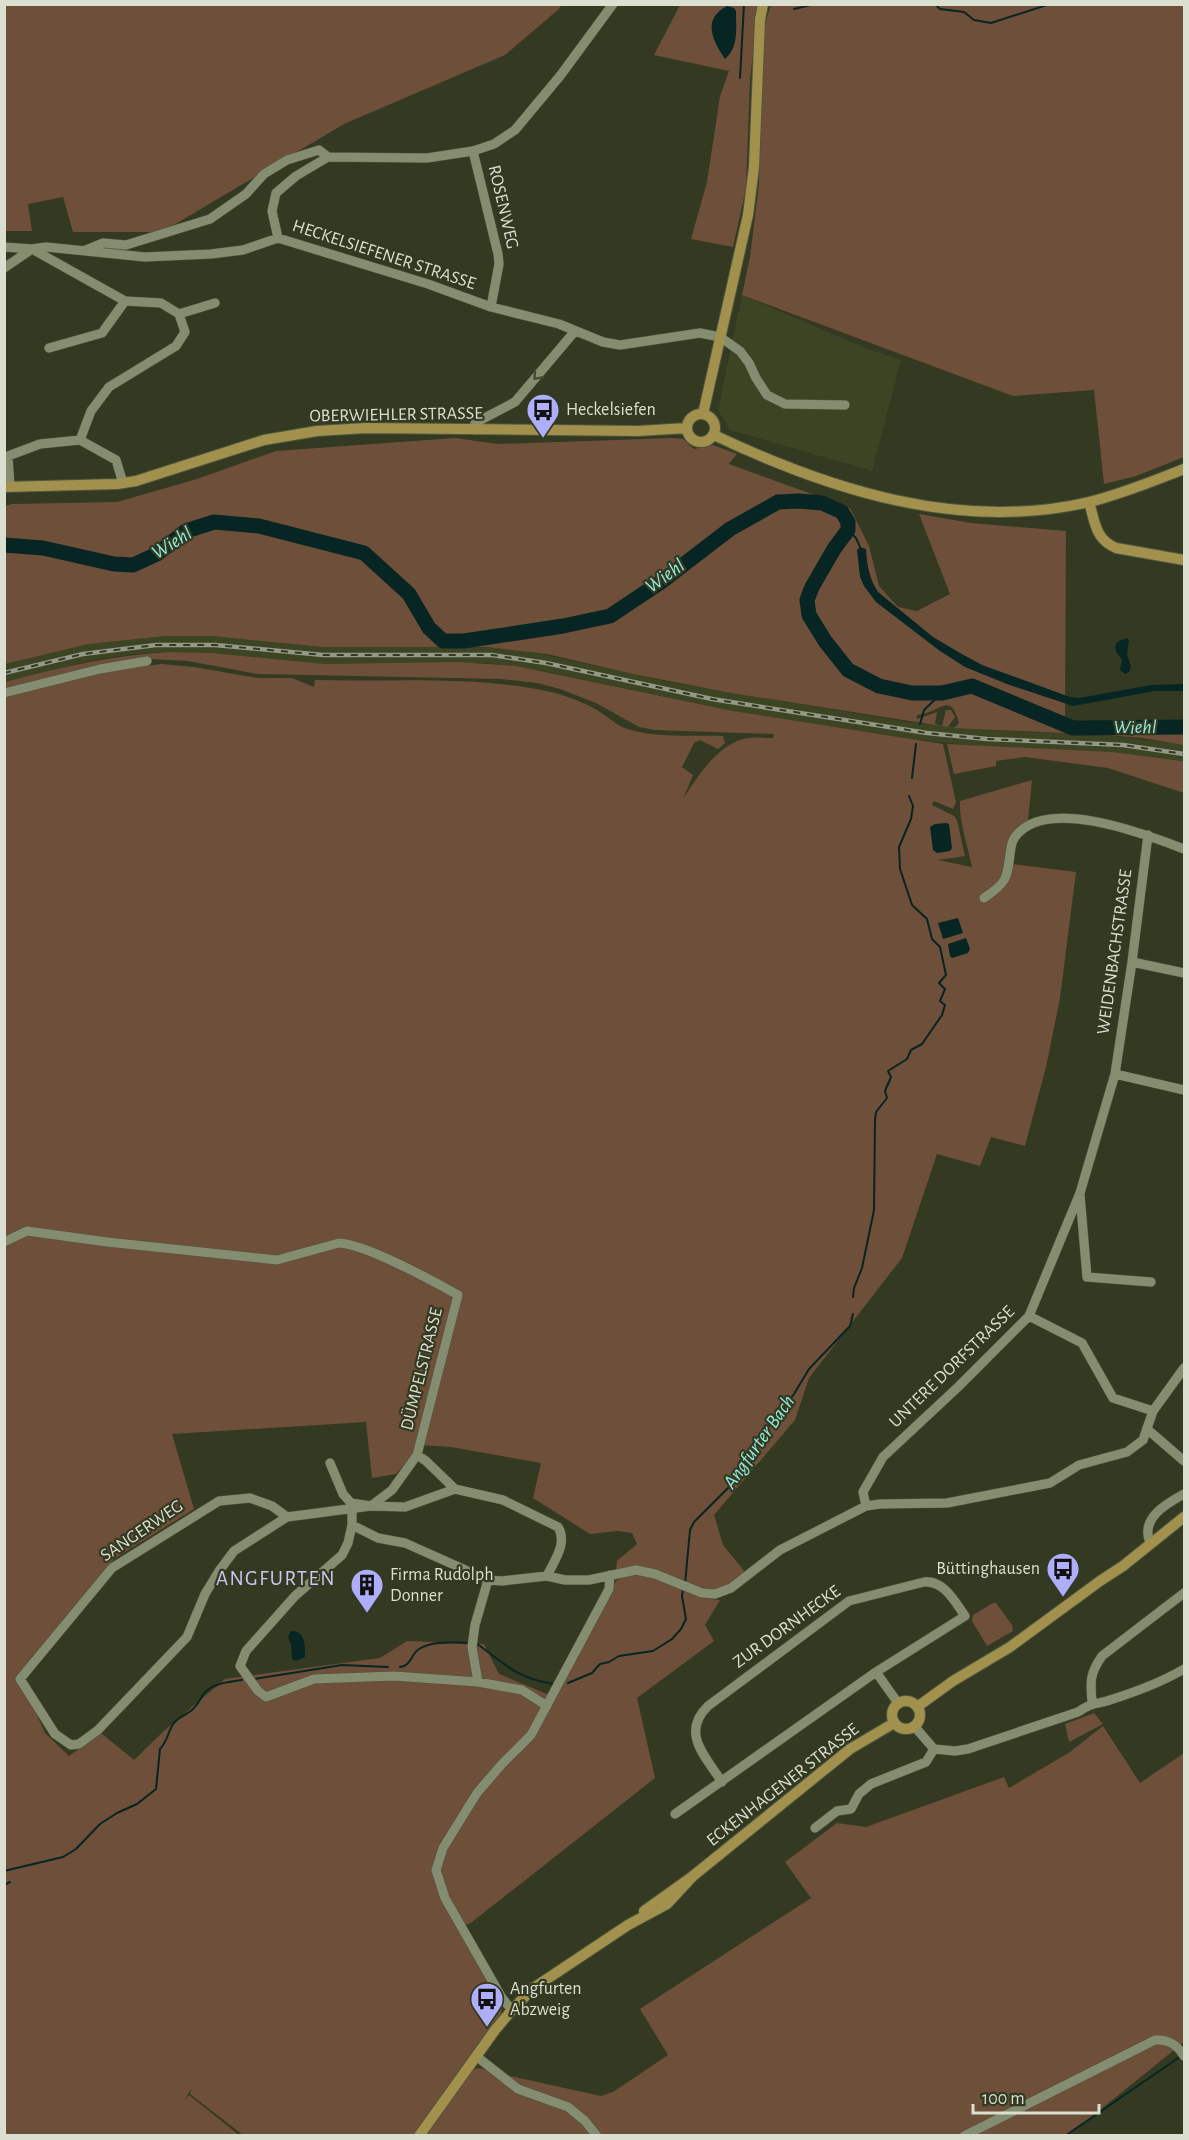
<svg xmlns="http://www.w3.org/2000/svg" width="1189" height="2140" viewBox="0 0 1189 2140" font-family="'Alegreya Sans',sans-serif">
  <style>
    .built { fill: #3c4424 }
    .green { fill: #6e4f39 }
    .water { fill: #072522 }
    .lines { fill: none; stroke-linecap: round; stroke-linejoin: round }
    .stream { stroke: #072522; stroke-width: 2 }
    .river { stroke: #072522; stroke-width: 15 }
    .minor-casing { stroke: #505641; stroke-width: 10 }
    .major-casing { stroke: #505641; stroke-width: 12 }
    .minor { stroke: #858d71; stroke-width: 9 }
    .major { stroke: #a2914c; stroke-width: 10 }
    .rail-casing { stroke: #939986; stroke-width: 4.5 }
    .rail { stroke: #333a21; stroke-width: 2; stroke-dasharray: 7; stroke-linecap: butt }
    .oneway { stroke: #434b31 }
    .labels { text-anchor: middle; dominant-baseline: central; stroke-width: 4.5; stroke-linejoin: round; paint-order: stroke }
    .street-label { font-size: 18px; fill: #dadfd0; stroke: #333a21 }
    .poi-label { font-size: 18px; fill: #dadfd0; stroke: #333a21; text-anchor: start }
    .water-label { font-size: 20px; font-style: italic; fill: #92ede2; stroke: #333a21 }
    .quarter-label { font-size: 21px; letter-spacing: 1.5px; fill: #c7c8f3; stroke: #333a21 }
  </style>
  <rect width="100%" height="100%" fill="#333a21"/>
  <path class="built" d="M742,295L865,348L901,360L872,471L730,430L718,410Z
    M166,636H211L323,647L452,646L517,649L679,684L907,722L986,730L1106,735L1180,744L1184,745V762L1112,752L988,747L912,739L733,711L548,672L488,663L325,664L212,653L172,652L136,654L97,659L5,682V664L89,644Z"/>
  <path class="green" d="M5,5H561L559,9L505,55L344,124L162,232H73L63,197L28,204L32,231H5Z
    M680,5H760L750,78L746,188L733,247L691,239L707,182L720,96L729,71L654,55Z
    M771,5H1184V457L1136,476L1104,484L1094,390L1013,396L742,295L750,257L759,184L760,38Z
    M455,438L498,444L672,438L683,439L694,449L713,445L737,454L729,464L850,508L869,546L879,586L898,607L917,611L950,594L919,514L971,523L1066,531L1065,721L1184,720V745L1143,738L1106,735L954,728L959,723C950,689 939,714 917,715V719L937,712L935,724L942,726L946,710H951L955,717L948,727L731,693L633,674L547,654L487,647H323L211,636H166L89,644L5,664V506L12,504L117,502L197,479L276,451Z
    M172,652L212,653L325,664L457,662L516,666L733,711L943,744L956,802L953,809L934,801L932,805L954,816L957,820L965,856L938,860L972,867C968,846 959,823 960,801L1032,780L1027,830L1017,838L1012,864L1076,872L1060,998L1046,1067L1025,1146L991,1137L980,1166L937,1154L902,1258L809,1378L795,1420L714,1515L723,1545L745,1572C740,1577 734,1585 727,1587C705,1597 681,1577 659,1574C645,1572 630,1572 616,1571L617,1561L637,1544L632,1533L618,1531L590,1534L533,1498L541,1463L451,1447L421,1445L396,1474L372,1478L366,1422L172,1434L194,1509L114,1559L19,1675L45,1733L69,1756L101,1733L134,1760L165,1730L225,1679L380,1658L407,1641L484,1644L499,1674L554,1697L616,1581C642,1562 674,1589 701,1597C707,1599 714,1599 720,1600L705,1625L714,1641L637,1698L655,1778L472,1922L466,1925L449,1897L442,1877L434,1876L498,1997L502,2005L501,2014L415,2135H243L190,2094L191,2089L185,2099L189,2095L239,2135H5L4,695L83,675L161,664L194,667L258,678H292L314,687L315,680C392,682 471,675 546,691C562,694 583,702 597,710C605,715 612,721 620,726C647,739 693,735 723,736L725,743L718,749L700,740L694,743L682,767L693,775L683,799C697,777 720,741 749,738C757,737 765,738 773,738L774,734L655,730L639,727L596,703L560,689L537,683L500,679L258,674L188,661L149,659L5,691V682C61,667 113,655 172,652Z
    M947,744L1112,752L1181,761L1184,762V793L1108,768L1025,757L996,761V766L954,774Z
    M993,1603H996L1012,1625L1013,1631L987,1646L972,1621L973,1615Z
    M1094,1713L1103,1724L1069,1742L1065,1724Z
    M1103,1726L1140,1783L1184,1753V2042L1069,2135L425,2136L474,2069C485,2065 496,2076 505,2082L510,2076L601,2096L613,2092L668,2055L640,2009L811,1898L785,1862L837,1823L866,1827L1004,1777L1009,1788L1070,1752Z"/>
  <path class="water" d="M727,6L734,8L736,11C736,27 739,48 725,59C712,40 702,19 727,6Z
    M860,547L866,549C867,565 869,578 878,592L933,637L960,653L982,665L1070,697L1079,698L1151,685L1184,684V691H1155L1073,706L1007,684L965,667L940,651L876,602L864,586L860,577L857,550Z
    M1127,638L1129,640L1127,654L1131,667L1129,672L1125,674L1120,670L1122,660C1117,653 1113,650 1117,642Z
    M946,823L949,824L952,848L950,851L937,853L933,850L930,827L935,824Z
    M958,918L963,933L943,939L938,923Z
    M966,938L970,949L968,953L952,958L950,956L948,944Z
    M291,1631C306,1631 305,1645 305,1657L296,1661L292,1659L291,1644L288,1637Z"/>
  <g class="lines">
    <path class="stream" d="M937,6L940,9L964,12L974,20L991,23L1050,4
      M794,9L815,4
      M740,78L744,4
      M848,530L856,538L860,547
      M920,724L924,710L942,693
      M912,778L916,744
      M853,1297L854,1288L862,1268L874,1210L875,1120L876,1112L887,1098L885,1091L891,1077L888,1071L907,1059L911,1050L922,1044L942,1015L945,1005L940,1001L945,989L939,983L946,975L940,947L932,939L927,919L912,905L900,869L899,847L911,819L913,806L909,796
      M685,1584L690,1530L694,1522L735,1481L764,1432L794,1394L809,1369L850,1326L853,1314
      M476,1643C505,1664 516,1678 553,1684
      M400,1667C411,1666 411,1654 419,1649C433,1640 455,1643 471,1643
      M254,1679L342,1665L388,1667
      M568,1683L592,1673L600,1664L609,1662L619,1656L653,1651L672,1639L681,1629L686,1619L682,1596L683,1589
      M4,1871L63,1857L76,1849L100,1824L117,1813L137,1804L156,1789L160,1749C167,1742 168,1732 173,1724C178,1717 186,1715 192,1710C198,1705 199,1701 203,1695C210,1683 230,1682 242,1680
      M4,1885L10,1882
      M1065,2136L1181,2056"/>
    <path class="river" d="M4,545L43,548L114,564L133,565L157,554L186,531L214,522L259,526L364,553L409,594L429,628L443,641H464L563,626L610,616L661,582L730,529L778,502L799,501L822,503L842,512L848,522V530L834,549L812,587L807,600L809,615L825,641L848,670L879,686L912,693H942L972,686L1073,728L1184,727"/>
    <g class="minor-casing">
      <path id="minor" d="M473,151L498,254L499,264L491,307
        M278,238L272,211L276,193L296,176L328,157L427,158L473,151L494,144L515,130L560,76L613,4
        M4,247L32,249L125,301L161,303L179,314L185,332L176,346L109,387L91,411L80,440L40,444L8,456L10,487
        M86,250L103,243L126,245L210,219L246,194L264,174L287,160L319,150L328,157
        M4,268L32,249L46,247L145,257L211,254L243,250L278,238L428,284L491,307L559,324L603,342L620,345L700,333L720,337L740,351L749,363L756,378L767,395L785,404L845,405
        M179,314L215,303
        M49,348L102,333L125,301
        M475,430V423L515,402L575,331
        M80,440L116,460L123,483
        M4,693L100,669L147,661
        M984,898C1006,883 1007,880 1010,854C1011,848 1011,842 1015,837C1046,795 1147,835 1184,849
        M1132,962L1184,973
        M1115,1074L1132,962L1148,835
        M1080,1195L1087,1277L1151,1282
        M4,1242L27,1231L107,1242L277,1260L339,1243C365,1244 433,1281 458,1295L417,1455L426,1461L455,1489
        M1029,1316L1082,1343L1113,1398L1153,1411
        M1147,1429L1184,1461
        M330,1463L343,1494L351,1503L371,1506L392,1490L417,1455
        M866,1506L863,1492L883,1457L958,1387L1029,1316L1080,1193L1115,1074L1184,1090
        M352,1509V1525L348,1543L342,1555L295,1596L246,1651L240,1666L258,1691L266,1697L314,1679L394,1676L478,1682L522,1690L547,1706
        M287,1517L272,1506L250,1498L219,1501L112,1568L20,1679L55,1734L71,1745L79,1744L98,1730L187,1637L205,1594L219,1571L234,1551L287,1517L371,1506L405,1507L455,1489L503,1500L558,1527C568,1543 554,1561 547,1576
        M352,1525L378,1538L405,1543L488,1580L502,1581L547,1576L565,1580H589L636,1570L655,1574L702,1593L715,1594L731,1588L780,1550L866,1506L880,1504L947,1503L1050,1483L1079,1465L1127,1452L1143,1440L1153,1411L1184,1368
        M1150,1543C1140,1518 1166,1504 1184,1494
        M478,1682L472,1647L475,1625L488,1580
        M1092,1702C1090,1681 1090,1673 1102,1656L1184,1593
        M934,1749L955,1751L968,1749L1078,1712C1094,1701 1097,1705 1113,1699C1138,1691 1162,1682 1184,1669
        M722,1782C706,1757 680,1733 708,1706L849,1601L924,1582C944,1580 955,1602 965,1616L876,1672
        M675,1814L876,1672L898,1703
        M815,1828L837,1811L851,1809L859,1794L871,1784L926,1762L934,1749L914,1726
        M512,2010L502,1998L445,1898L436,1870L443,1848L477,1793L502,1764L531,1735L609,1589L610,1575
        M476,2056L518,2089L568,2107L585,2121L597,2136
        M964,2136L1155,2040C1169,2039 1177,2045 1184,2056"/>
    </g>
    <g class="major-casing">
      <path id="major" d="M687 428a14 14 0 1 1 28 0a14 14 0 1 1-28 0Z
        M703,414L748,215L754,167L760,20L763,4
        M714,435C830,490 960,532 1089,502C1122,494 1153,481 1184,469
        M4,487L117,484L136,481L264,440L317,431L366,428L638,431L687,428
        M1089,502C1095,522 1095,539 1116,548L1184,560
        M892 1715a14 14 0 1 1 28 0a14 14 0 1 1-28 0Z
        M917,1707L953,1681L1010,1647L1100,1581L1123,1566L1184,1517
        M644,1911L693,1876L850,1749L894,1723
        M419,2136L495,2030L512,2010L532,1989L628,1925L667,1904L693,1876"/>
    </g>
    <use href="#minor" class="minor"/>
    <use href="#major" class="major"/>
    <g class="rail-casing">
      <path id="rail" d="M4,673L83,654L156,645H215L323,655H492L546,663L712,699L927,733L987,739L1123,745L1184,754"/>
    </g>
    <use href="#rail" class="rail"/>
  </g>
  <defs><path id="oneway-chevron" d="M-2-3.5L2.5 0L-2 3.5" fill="none" stroke-width="1.6" stroke-linecap="round" stroke-linejoin="round" transform="scale(1.5)"/></defs>
  <use class="oneway" href="#oneway-chevron" transform="translate(537 376) rotate(131)"/>
  <defs>
    <g id="bus-pin" transform="scale(1.725)"><path d="M0 17L-7.5 6A9.5 9.5 0 1 1 7.5 6Z" fill="#afaefa" stroke="#333a21"/><path d="M-5-6H5V4H4V6H2V4H-2V6H-4V4H-5ZM-3.5-4V0h7V-4ZM-3.5 1.2v1.5H-2V1.2ZM2 1.2v1.5H3.5V1.2Z" fill="#111"/></g>
    <g id="building-pin" transform="scale(1.725)"><path d="M0 17L-7.5 6A9.5 9.5 0 1 1 7.5 6Z" fill="#afaefa" stroke="#333a21"/><path d="M-4-6H4V6H1V3H-1V6H-4ZM-2.5-4.3h1.7v1.8h-1.7ZM.8-4.3h1.7v1.8H.8ZM-2.5-1h1.7V.8h-1.7ZM.8-1h1.7V.8H.8Z" fill="#111"/></g>
  </defs>
  <g fill-rule="evenodd">
    <use href="#bus-pin" x="543" y="410"/>
    <use href="#bus-pin" x="1063" y="1569"/>
    <use href="#building-pin" x="367" y="1585"/>
    <use href="#bus-pin" x="487" y="1999"/>
  </g>
  <g class="labels">
    <g class="street-label">
      <text transform="translate(503 207) rotate(77)">ROSENWEG</text>
      <text transform="translate(384 255) rotate(18)">HECKELSIEFENER STRASSE</text>
      <text transform="translate(396 415) rotate(-1)">OBERWIEHLER STRASSE</text>
      <text transform="translate(1115 952) rotate(-82)">WEIDENBACHSTRASSE</text>
      <text transform="translate(952 1367) rotate(-44)">UNTERE DORFSTRASSE</text>
      <text transform="translate(422 1369) rotate(-76)">DÜMPELSTRASSE</text>
      <text transform="translate(142 1531) rotate(-34)">SANGERWEG</text>
      <text transform="translate(787 1627) rotate(-36)">ZUR DORNHECKE</text>
      <text transform="translate(783 1785) rotate(-38)">ECKENHAGENER STRASSE</text>
    </g>
    <g class="poi-label">
      <text x="566" y="410">Heckelsiefen</text>
      <text x="1040" y="1569" text-anchor="end">Büttinghausen</text>
      <text x="390" y="1575">Firma Rudolph<tspan x="390" dy="21">Donner</tspan></text>
      <text x="510" y="1989">Angfurten<tspan x="510" dy="21">Abzweig</tspan></text>
    </g>
    <g class="water-label">
      <text transform="translate(172 543) rotate(-32)">Wiehl</text>
      <text transform="translate(665 576) rotate(-36)">Wiehl</text>
      <text x="1135" y="727">Wiehl</text>
      <text transform="translate(759 1442) rotate(-55)">Angfurter Bach</text>
    </g>
    <g class="quarter-label">
      <text x="276" y="1578">ANGFURTEN</text>
    </g>
  </g>
  <rect width="1189" height="2140" fill="none" stroke="#dadfd0" stroke-width="12"/>
  <path d="M973 2104v9h126v-9" fill="none" stroke="#dadfd0" stroke-width="3"/>
  <text x="982" y="2104" font-size="18" fill="#dadfd0" stroke="#333a21" stroke-width="4.5" paint-order="stroke">100 m</text>
</svg>
